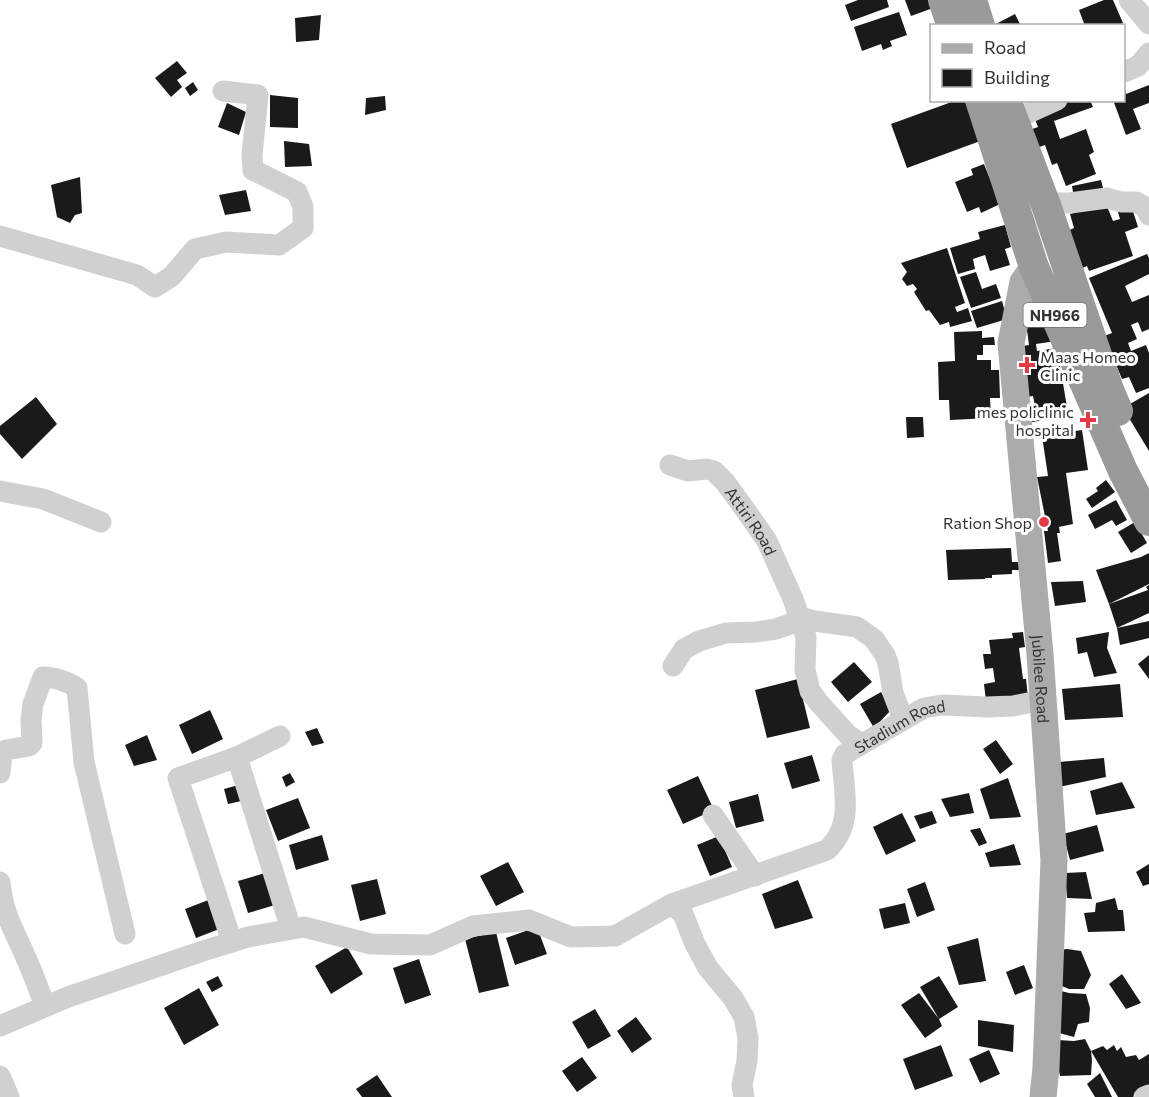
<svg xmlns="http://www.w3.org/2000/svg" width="1149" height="1097" viewBox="0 0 1149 1097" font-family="Commissioner,sans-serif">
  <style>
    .building { fill: #1a1a1a }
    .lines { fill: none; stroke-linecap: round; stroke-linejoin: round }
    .minor { stroke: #d0d0d0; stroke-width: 21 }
    .major { stroke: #ababab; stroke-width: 27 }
    .highway { stroke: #9a9a9a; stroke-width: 30 }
    .poi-dot { fill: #e63946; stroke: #fff; stroke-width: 2 }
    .labels { text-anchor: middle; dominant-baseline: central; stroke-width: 6; stroke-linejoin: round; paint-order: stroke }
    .shield { fill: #fff; stroke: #707070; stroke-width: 1.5 }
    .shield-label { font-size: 15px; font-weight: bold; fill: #333 }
    .poi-label { font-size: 16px; fill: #333; stroke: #fff; text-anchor: end }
    .street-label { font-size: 16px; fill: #333; stroke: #fff }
  </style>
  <rect width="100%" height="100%" fill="#fff"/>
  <path class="building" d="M858,0H887L889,7L851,21L845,5Z
    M905,0H930L933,8L911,16Z
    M1104,0H1113L1123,23L1117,26H1085L1079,10Z
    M899,12L907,35L890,41L892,46L883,50L881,44L862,51L854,27Z
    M1015,14L1021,26H992Z
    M321,15L319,40L296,42L295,18Z
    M177,61L187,73L177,80L182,87L171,97L155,78Z
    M193,82L198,90L190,96L185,88Z
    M1149,85V103L1133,109L1141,129L1126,135L1113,100H1124V87L1126,94Z
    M270,95L298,98V128L270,127Z
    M385,96L386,110L365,115L366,98Z
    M957,100H969L983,140L907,168L891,124Z
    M1068,100H1090L1093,107L1054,121L1060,139L1086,129L1094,152L1089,155L1096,174L1066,186L1057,163L1052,165L1045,145L1034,149L1027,131L1038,127L1033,114Z
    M227,103L246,112L239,135L218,127Z
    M284,141L309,144L312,166L285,167Z
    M984,164L1000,204L981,213L979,207L967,212L955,182L973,175L971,169Z
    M80,177L82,213L75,215L70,223L57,217L51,185Z
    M1101,180L1104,192L1074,198L1072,186Z
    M246,190L251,211L225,215L219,195Z
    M1106,204L1113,221L1120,219L1118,212L1132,208L1138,227L1125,232L1133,256L1089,271L1087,266L1080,269L1067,231L1074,228L1070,214Z
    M1005,225L1011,247L1005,249L1010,265L990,271L985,255L973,259L975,269L958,274L950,248L980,239L978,232Z
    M947,248L965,303L955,307L957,312L968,308L972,321L950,327L949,322L940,325L929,310L926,311L914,292L917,289L913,284L907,286L902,279L907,272L901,263Z
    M1147,254L1149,258V274L1125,286L1132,302L1149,295V329L1142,332L1138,322L1131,325L1137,339L1128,343L1131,351L1146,345L1149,353V388L1136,393L1129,377L1122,379L1104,336L1112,333L1089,278Z
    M976,272L982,289L996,284L1001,298L971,308L960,277Z
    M1043,297L1056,341L1036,344L1037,351L1057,348L1067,407L1061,408L1063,417L1032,422L1029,407L1035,406L1033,396L1027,397L1023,346L1029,345L1026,323H1030L1027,299Z
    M1002,301L1007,319L977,328L971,311Z
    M982,331V338L994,337L995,345H983V355H977V360H991V370H999L1000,398H990L991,418L950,420L949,400H939L938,362L955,361L954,332Z
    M1149,393V451L1123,408Z
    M36,397L57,424L22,459L0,434V426Z
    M906,417H923L924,437L907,438Z
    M1082,430L1088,470L1066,473L1073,524L1059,527L1060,533H1057L1061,561L1048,563L1044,531H1048L1037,477L1048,476L1042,436Z
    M1106,480L1115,492L1092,508L1086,499L1098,491L1096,488Z
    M1116,500L1127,520L1116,526L1112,520L1095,529L1088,515Z
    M1135,522L1147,543L1131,553L1118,532Z
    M1011,548L1012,562H1019L1020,570H1012V574L992,575V578H985V579L948,580L946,550Z
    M1149,553V584L1109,604L1096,570L1141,557Z
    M1083,581L1086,602L1055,606L1051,582Z
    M1149,585V613L1117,628L1109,604L1148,590L1146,587Z
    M1149,621V638L1120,645L1117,628Z
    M1023,632L1025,647L1019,648L1023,679H1026L1028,697L986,701L984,684L995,682L993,668L985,669L983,654H991L989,640L1013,638L1012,633Z
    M1109,632L1107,648L1117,673L1094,677L1087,652L1078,654L1076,638Z
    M1149,655V679L1138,664Z
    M854,662L872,682L848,702L831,682Z
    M798,679L810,728L767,738L755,690Z
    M1120,684L1123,717L1065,720L1062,689Z
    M881,692L891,710L874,728L860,704Z
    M210,710L223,739L192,754L179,725Z
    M317,728L324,743L312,746L305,732Z
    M147,735L157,760L134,766L125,745Z
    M996,740L1013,764L1000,774L983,749Z
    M812,755L820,781L792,789L784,763Z
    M1104,758L1106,777L1059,787V762Z
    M290,773L295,782L286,787L282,777Z
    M698,776L714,810L683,824L667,790Z
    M1008,778L1021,817L990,819L980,789Z
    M1122,782L1135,808L1096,815L1090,791Z
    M242,784L246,800L228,804L224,789Z
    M969,793L974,813L950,817L941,799Z
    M758,794L764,821L736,828L729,802Z
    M298,798L310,828L278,841L266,810Z
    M932,811L937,823L920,829L914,816Z
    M902,813L916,841L886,855L873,827Z
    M1097,825L1104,851L1070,860L1063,834Z
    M980,828L987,843L979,846L970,830Z
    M322,835L329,860L296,870L289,845Z
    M719,836L732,867L710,876L697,845Z
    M1014,844L1021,865L990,867L985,853Z
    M508,862L524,892L496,906L480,876Z
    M1149,864V884L1143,886L1136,872Z
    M1086,872L1092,899L1067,898L1065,873Z
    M265,873L275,905L248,913L238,881Z
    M377,879L386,914L360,921L351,885Z
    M798,880L813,918L775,929L762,894Z
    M925,882L935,910L917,917L907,889Z
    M1115,898L1118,910H1123L1125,931L1088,932L1084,913L1095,912L1096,903Z
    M211,899L222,928L196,938L185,909Z
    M905,903L910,923L884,929L879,909Z
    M537,927L547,954L515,965L506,938Z
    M496,932L509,986L479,993L465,939Z
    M978,938L986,981L959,985L947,947Z
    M347,947L363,974L331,994L315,966Z
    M1067,949L1081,951L1091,975L1084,989H1069L1057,984L1060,950Z
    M419,959L431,995L405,1004L393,968Z
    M1024,965L1033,988L1015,995L1006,972Z
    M1122,974L1141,1003L1126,1009L1109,984Z
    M218,976L223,986L212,992L206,982Z
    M939,976L958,1007L939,1019L920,987Z
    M199,988L219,1025L184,1045L164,1008Z
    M1057,990L1069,993L1086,994L1090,1008L1089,1022L1078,1024L1074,1037L1059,1033Z
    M919,993L939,1019L942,1026L925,1038L901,1005Z
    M595,1009L611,1036L588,1049L572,1022Z
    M636,1017L652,1039L632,1053L617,1031Z
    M978,1020L1014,1025L1013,1052L978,1046Z
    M1085,1039L1091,1051L1092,1060L1091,1075L1060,1076L1056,1055L1058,1040L1074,1041Z
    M941,1045L953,1076L915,1090L903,1059Z
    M1114,1045L1117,1051L1121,1047L1126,1057L1136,1055L1139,1060L1149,1054V1086L1133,1097H1118L1091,1051L1103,1046L1107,1050Z
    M989,1050L1000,1074L980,1083L969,1059Z
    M582,1057L597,1078L577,1092L562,1071Z
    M1100,1073L1112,1097H1095L1087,1084Z
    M377,1075L392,1097H362L356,1089Z"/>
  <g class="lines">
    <g class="minor">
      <path d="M1129,0L1149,24"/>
      <path d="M1124,72L1138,66L1149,53"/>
      <path d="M1013,120L1057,100"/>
      <path d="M1046,205L1055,203H1070L1107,198L1121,202H1136L1145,207L1149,215"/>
      <path d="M0,236L137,275L155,287L172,276L195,249L226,242L279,245L303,228V207L297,192L253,170L252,155L258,95L223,91"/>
      <path id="s1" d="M670,465L688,471L707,469L714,471L725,482L749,515L767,541L793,599L806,637L805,670L810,691L820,704L848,735L861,744"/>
      <path d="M0,491L43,499L101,522"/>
      <path d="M673,666L684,649L699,641L726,633L756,632L776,629L790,624L799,617L815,621L857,627L874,639L885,655L888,663L893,693L903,719"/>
      <path d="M237,757L291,929"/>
      <path d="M0,773L2,753L6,750L29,746L32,743L31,720L33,704L43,677C54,677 69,682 77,688L84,762L125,934"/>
      <path d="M713,815L755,876"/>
      <path d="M0,882C3,915 14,929 26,958C33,973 39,990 45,1006"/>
      <path d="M672,904L683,914L695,944L708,968L733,998L744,1017L748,1038L747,1061L742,1085L744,1097"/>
      <path d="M232,942L178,778L237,757L280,736"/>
      <path id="s2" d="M0,1026L68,997L203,951L248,937L304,927L371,944L430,945L473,926L529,920L571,937L615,936L672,904L827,850C854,825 844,793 842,760L845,754L924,708L942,705L987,707L1013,706L1043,700"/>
      <path d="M0,1076L9,1097"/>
      <path d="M1144,1097L1149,1095"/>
    </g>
    <path class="major" id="s3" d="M1034,267L1023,282L1011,343L1040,654L1054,860L1046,1068L1043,1097"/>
    <path class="highway" d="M943,0L952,26
      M972,0L980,26
      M980,100L1034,267L1123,471L1149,521
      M1006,100L1046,205L1109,390L1118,411"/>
  </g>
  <g class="poi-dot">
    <path d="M1024 356h6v6h6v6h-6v6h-6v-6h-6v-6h6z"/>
    <path d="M1085 411h6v6h6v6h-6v6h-6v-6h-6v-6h6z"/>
    <circle cx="1044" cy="522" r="6"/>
  </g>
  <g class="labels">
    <rect class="shield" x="1023.5" y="303" width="63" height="24" rx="4.5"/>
    <g class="shield-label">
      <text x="1055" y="315">NH966</text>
    </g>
    <g class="poi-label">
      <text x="1040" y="356" text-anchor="start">Maas Homeo<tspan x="1040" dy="18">Clinic</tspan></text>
      <text x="1074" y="411">mes policlinic<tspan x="1074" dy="18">hospital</tspan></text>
      <text x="1032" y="522">Ration Shop</text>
    </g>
    <g class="street-label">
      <text stroke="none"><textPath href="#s1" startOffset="108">Attiri Road</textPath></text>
      <text stroke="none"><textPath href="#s3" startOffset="418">Jubilee Road</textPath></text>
      <text stroke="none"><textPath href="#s2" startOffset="1035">Stadium Road</textPath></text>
    </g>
  </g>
  <rect x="930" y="24" width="195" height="78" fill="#ffffff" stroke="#adadad" stroke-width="1.5"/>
  <rect x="942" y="44" width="30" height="9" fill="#ababab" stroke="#adadad" stroke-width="1.5"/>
  <text x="984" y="54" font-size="18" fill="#333333">Road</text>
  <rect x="942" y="69" width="30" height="18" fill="#1a1a1a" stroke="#adadad" stroke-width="1.5"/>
  <text x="984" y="84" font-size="18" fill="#333333">Building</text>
</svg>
